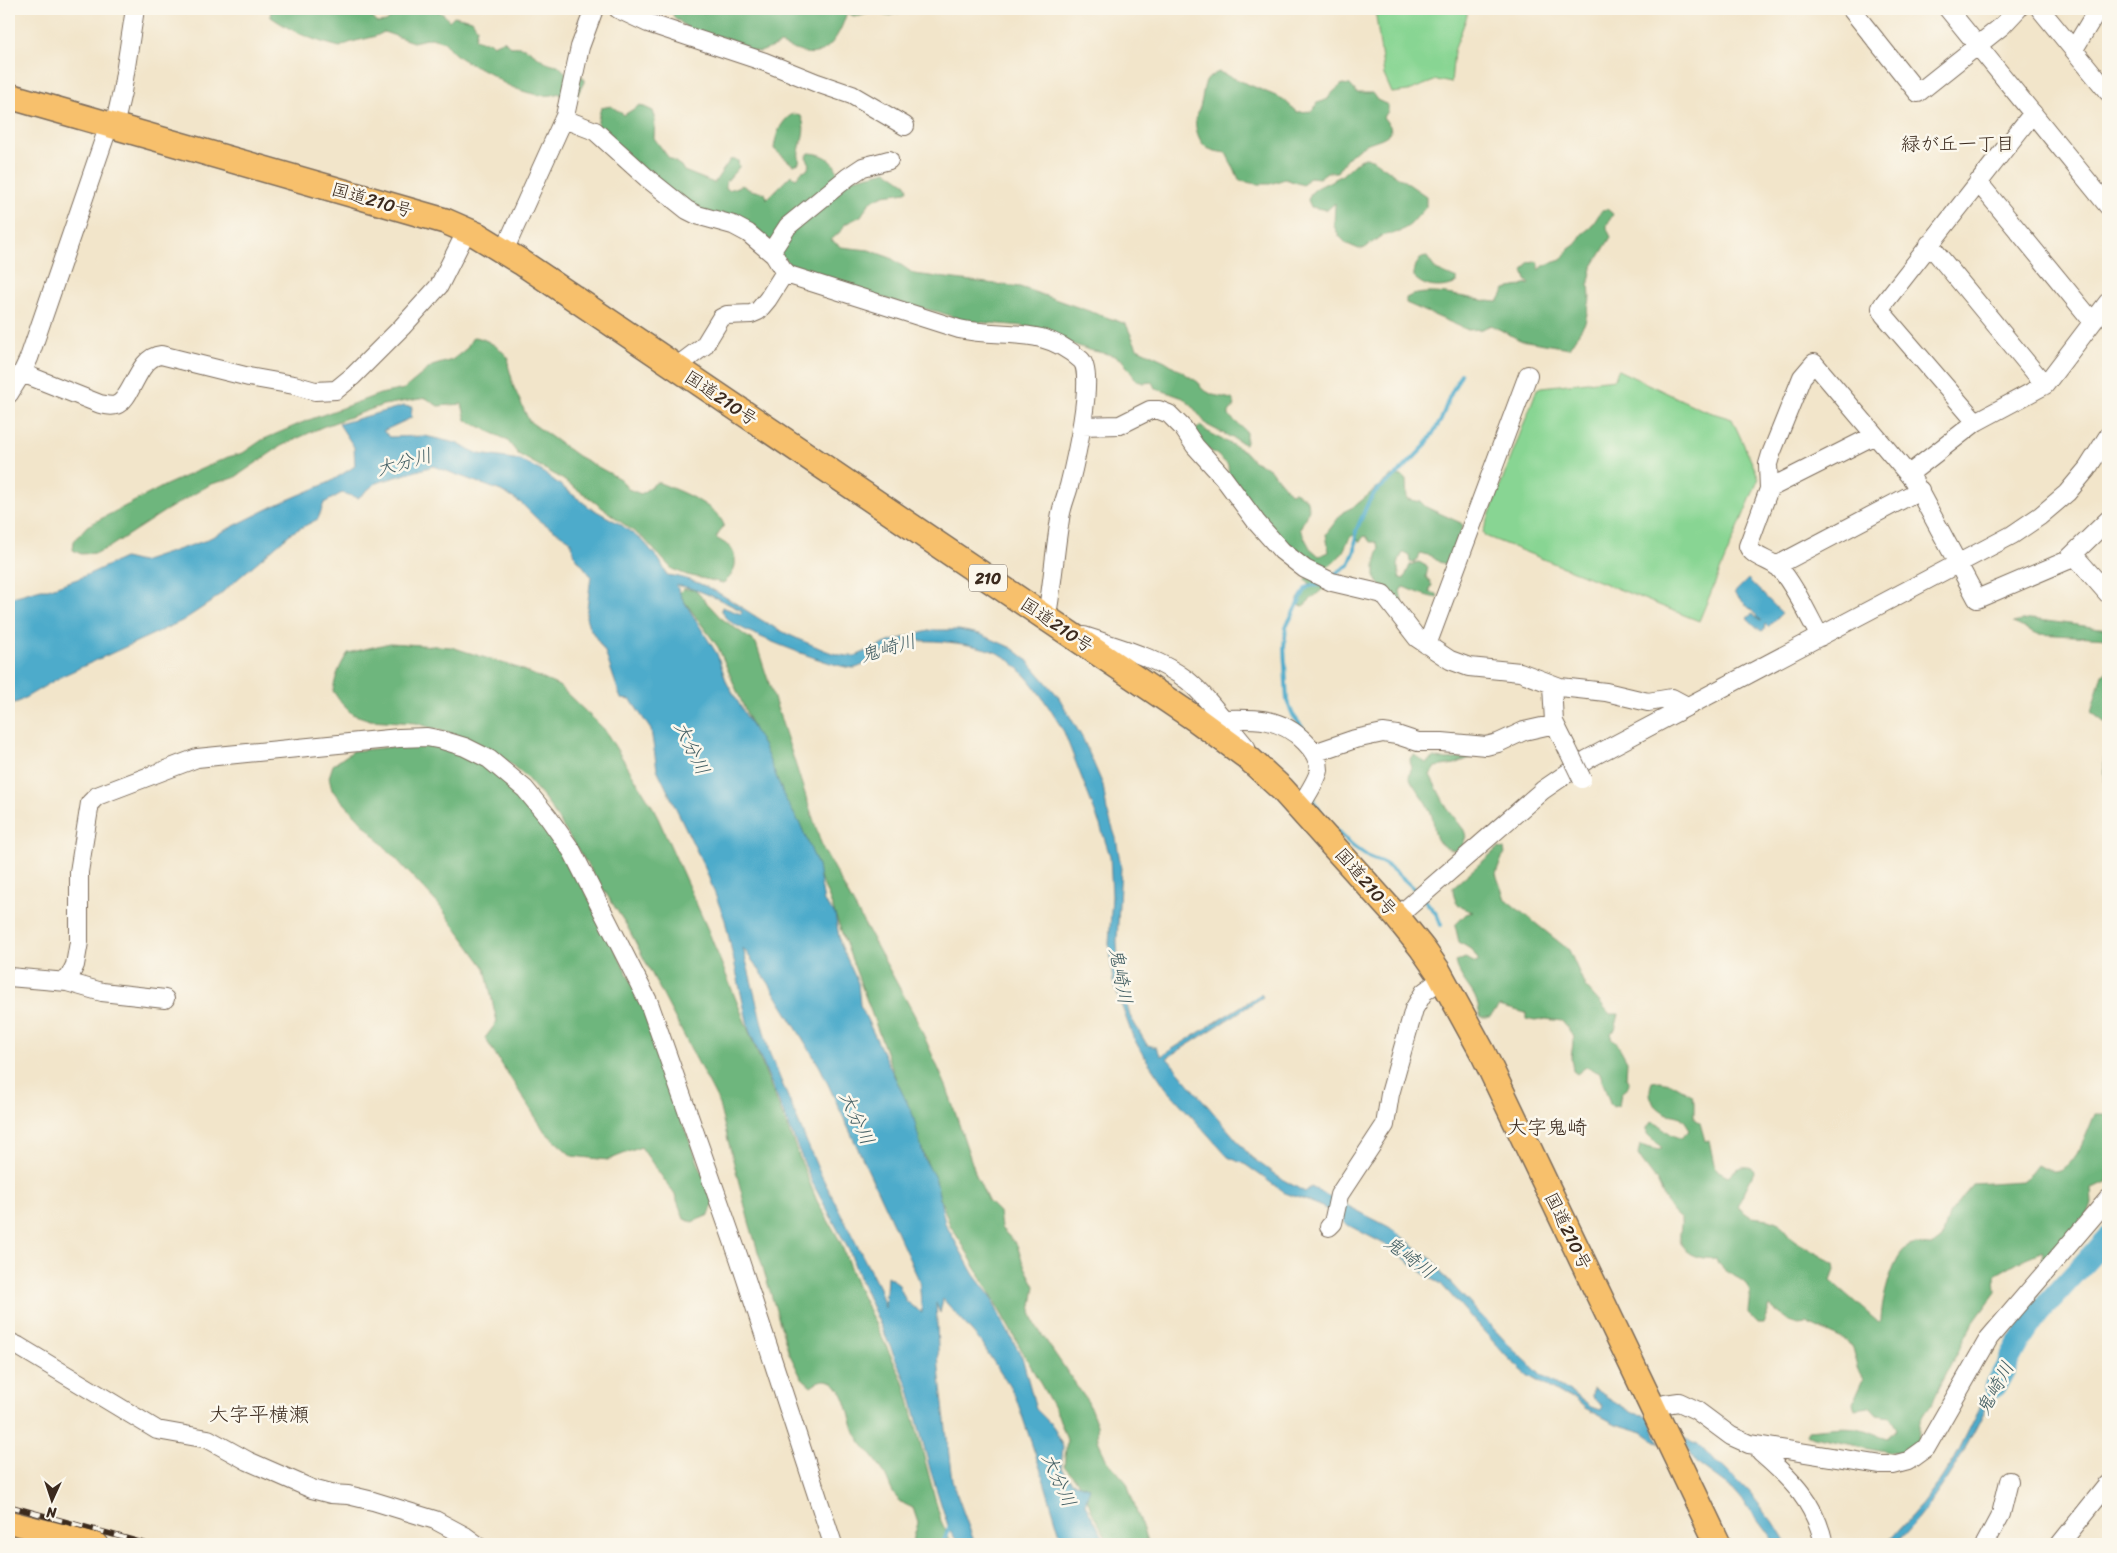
<svg xmlns="http://www.w3.org/2000/svg" width="2117" height="1553" viewBox="0 0 2117 1553" font-family="Sriracha,'Klee One',sans-serif">
  <style>
    .green { fill: #88d593; stroke: #628058 }
    .forest { fill: #6eb67d; stroke: #54704e }
    .water { fill: #4dabcb; stroke: #446a74; fill-rule: evenodd }
    .lines { fill: none; stroke-linecap: round; stroke-linejoin: round }
    .stream { stroke: #4dabcb; stroke-width: 4 }
    .river { stroke: #4dabcb; stroke-width: 22 }
    .minor-casing { stroke: #7b6b5a; stroke-width: 20 }
    .major-casing { stroke: #7b6b5a; stroke-width: 25 }
    .highway-casing { stroke: #7b6b5a; stroke-width: 28 }
    .minor { stroke: #fff; stroke-width: 18 }
    .major { stroke: #f7c06c; stroke-width: 22 }
    .highway { stroke: #f7c06c; stroke-width: 25 }
    .rail-casing { stroke: #3b2a1e; stroke-width: 5.5 }
    .rail { stroke: #fbf7ec; stroke-width: 4; stroke-dasharray: 11; stroke-linecap: butt }
    .minor-bridge-casing { stroke: #7b6b5a; stroke-width: 20; stroke-linecap: butt }
    .minor-bridge { stroke: #fff; stroke-width: 18 }
    .labels { text-anchor: middle; dominant-baseline: central; stroke-width: 5; stroke-linejoin: round; paint-order: stroke }
    .shield { fill: #fbf7ec; stroke: #75685c; stroke-width: 1 }
    .shield-label { font-size: 16px; font-weight: bold; fill: #3b2a1e }
    .street-label { font-size: 18px; fill: #3b2a1e; stroke: #fbf7ec }
    .neighbourhood-label { font-size: 19px; fill: #3b2a1e; stroke: #fbf7ec }
    .water-label { font-size: 19px; font-style: italic; fill: #425e63; stroke: #fbf7ec }
    .quarter-label { font-size: 20px; fill: #3b2a1e; stroke: #fbf7ec }
  </style>
  <rect width="100%" height="100%" fill="#fbf7ec"/>
  <filter id="ink" filterUnits="userSpaceOnUse"><feTurbulence type="fractalNoise" baseFrequency=".02" numOctaves="2"/><feDisplacementMap in="SourceGraphic" scale="10" xChannelSelector="R" yChannelSelector="G"/><feConvolveMatrix kernelMatrix="1 2 1 2 8 2 1 2 1" color-interpolation-filters="sRGB"/></filter>
  <filter id="wash" filterUnits="userSpaceOnUse"><feTurbulence type="fractalNoise" baseFrequency=".0096" numOctaves="4" result="noise"/><feDisplacementMap in="SourceGraphic" scale="20" xChannelSelector="R" yChannelSelector="G"/><feGaussianBlur stdDeviation="1.12" result="paint"/><feColorMatrix in="noise" values="0 0 0 0 0 0 0 0 0 0 0 0 0 0 0 0 0 1.4 0 .05"/><feComposite in="paint" operator="in"/></filter>
  <g filter="url(#wash)">
    <rect width="100%" height="100%" fill="#f2e5ca"/>
    <path class="green" d="M1375,9H1467V16L1454,51L1451,83L1437,80L1408,91L1392,93L1384,75Z
      M1618,370L1703,410L1732,419L1759,478L1699,621L1485,536L1483,532L1537,389L1541,387L1615,379Z"/>
    <path class="forest" d="M270,9H363L378,23L386,22L400,9C416,9 440,4 449,21L454,16L472,20L477,28L475,39L484,42L489,41L493,45L504,40L511,47C533,44 534,62 558,65L569,76L579,72L585,80L576,98L565,100L559,93C544,100 516,90 502,82C497,79 492,74 486,71C470,63 455,59 445,42L431,38L413,42L384,32C369,41 356,38 340,47C312,40 294,33 271,17Z
      M674,9H694L705,13L709,9H932L928,12L906,11L887,16L873,11C863,15 856,20 847,12C843,26 833,50 816,53C806,56 791,48 781,44L760,52L748,50L737,42L723,37L703,35L691,31L673,16Z
      M1219,72L1283,99L1297,112L1313,111L1317,103L1328,99C1331,92 1338,89 1342,84L1350,85L1357,93H1372L1377,100L1388,105V112L1383,117L1390,126L1391,132C1384,139 1375,140 1366,144C1355,149 1343,162 1337,172H1327L1319,178L1310,177L1303,185L1285,179L1270,184H1257L1240,181L1226,153C1220,152 1211,151 1206,147C1199,142 1194,127 1196,118C1197,113 1200,109 1201,103C1205,88 1201,79 1219,72Z
      M640,105L653,111L655,117L654,138L668,157L681,166L684,171L714,183L730,160L735,159L738,161L739,167L726,182V188L729,190L742,185L750,190L765,193L767,199L791,175L796,178L802,171L807,170L810,164L806,157L809,153C829,154 838,164 839,182L887,171L906,184L908,189L906,192L884,195L875,199L870,202L861,216L845,224L841,231L831,240L841,247L869,250L891,258L914,274L1020,287L1126,324L1137,348L1165,361L1198,382L1202,389L1213,395L1232,399L1235,405L1229,412V416L1246,431V443L1244,444L1207,425L1192,406L1183,398L1155,388L1152,382L1144,383L1137,381L1122,360L1112,355L1089,350L1023,326L965,321L939,312L907,305L795,272L770,240L694,210L616,165C605,138 591,141 601,108L611,106L624,115Z
      M793,114L801,116C807,129 802,138 799,151C798,156 800,159 799,163L793,165L774,149C775,136 781,120 793,114Z
      M1365,158L1372,159L1426,196V207L1410,225L1399,232L1381,236L1365,248L1359,249L1347,244L1339,236L1334,226L1335,203L1327,210L1311,207L1308,200L1311,193L1317,188L1341,176L1359,160Z
      M1607,209L1613,214C1607,226 1604,224 1611,237L1592,268L1589,281L1590,299L1585,323L1569,348L1520,340L1491,325L1482,329L1468,330L1406,303V298C1429,285 1473,301 1498,302L1505,289L1530,284L1526,280L1523,271L1529,262L1535,261L1539,264V270L1545,265L1561,260L1569,249L1576,244L1582,234L1591,227L1602,210Z
      M1427,257L1436,270L1457,279V283C1442,289 1425,289 1414,277V268L1421,258Z
      M473,337C485,337 502,349 509,359C506,367 513,375 512,383L529,421L578,456L620,479L628,489L641,494L657,482C677,490 717,505 724,525L716,538C721,541 729,545 732,550C739,562 734,576 723,583L687,575L672,569L645,540L584,494L559,477L518,454L507,440L466,420L462,404L438,406L426,398L383,405L322,427L281,446L234,478L211,484L165,511L108,548L96,553L81,554L73,550L74,541L87,526L166,485L228,457L243,453L262,440L306,421L380,394L404,389L432,366L452,360L466,349Z
      M1200,426L1211,434L1244,451L1253,461L1268,467L1290,493L1294,492L1306,498L1309,509L1300,529L1310,548L1319,556L1329,552L1326,534L1343,512L1355,506L1392,475L1402,476L1406,480L1407,499L1421,502L1426,507L1461,523L1463,526L1453,560L1446,564L1439,562L1431,556L1420,553L1418,560L1413,563L1410,562L1409,555L1404,552C1397,560 1397,568 1400,578L1404,579L1410,565L1419,562L1428,567L1426,577L1432,585L1429,592L1437,594L1438,598C1426,597 1414,590 1403,587L1400,591L1402,602L1399,604L1375,579V564L1379,548L1376,542H1370L1366,536L1363,537L1360,542L1353,535C1348,539 1349,540 1346,545C1342,556 1332,566 1321,570L1302,558L1294,546L1285,542L1229,479L1228,465L1216,454L1202,446L1195,430Z
      M1307,577L1322,583L1324,588L1303,606L1300,605L1298,599L1310,584L1306,579Z
      M683,589H694L721,618L756,643L823,849L915,1016L947,1088L976,1175L988,1201L999,1212L1001,1228L1017,1245L1023,1263L1035,1286L1031,1312L1036,1326L1088,1402L1097,1425L1098,1440L1106,1459L1127,1483L1148,1544H1110L1091,1510L1084,1489L1064,1466L1067,1440L1058,1415L964,1247L950,1225L829,898L800,831L789,812L718,647L682,598L679,593Z
      M2031,619L2108,629V638L2038,634L2013,623Z
      M390,643L451,647L518,668L559,686L604,729L654,809L708,930L817,1201L840,1241L857,1286L905,1385L941,1521L952,1544H912L918,1523L913,1508C888,1498 893,1486 881,1468C874,1456 862,1446 856,1434C849,1421 846,1380 825,1380C820,1380 815,1383 811,1386L801,1377L789,1353L749,1222L718,1101L627,926L545,799L525,776L507,761L458,736L416,723L370,720L352,714L342,704L333,691C335,677 340,665 348,653Z
      M2108,671V725L2091,712L2102,674Z
      M2108,732V801L2105,799L2104,755Z
      M429,743L467,754L510,783L545,823L581,883L652,1022L674,1102L714,1202L709,1215L692,1222L684,1219L675,1195L641,1147L608,1160L572,1156L545,1132L485,1038L497,1022L485,968L439,905L332,790L329,777L333,765L353,751Z
      M1414,755L1426,763L1434,757L1447,760L1475,756L1455,764L1435,767L1430,775L1447,808L1464,830L1466,836L1463,845L1456,851C1428,845 1438,828 1430,811C1425,799 1415,789 1409,777L1411,769L1410,759Z
      M1498,848L1504,849L1505,854L1502,858L1496,874L1505,899L1569,950L1585,986L1610,1014H1619L1615,1030L1611,1033L1613,1040L1617,1043L1627,1061L1626,1078L1629,1083L1628,1087L1621,1093L1619,1105L1613,1107L1610,1104L1600,1073L1586,1067L1577,1074L1573,1071L1571,1057L1574,1037L1562,1021L1546,1019L1535,1021L1526,1019V1013L1499,1006L1490,1017H1481C1478,1012 1479,1007 1477,1002C1472,987 1460,981 1456,962L1465,958L1476,963L1479,961L1472,950L1459,942L1455,925L1466,914L1473,912C1459,908 1453,902 1453,887Z
      M1659,1081L1671,1083L1692,1095L1694,1102V1119L1700,1123L1705,1141L1709,1140L1715,1169L1728,1176C1734,1170 1744,1163 1753,1169L1754,1172L1737,1207L1751,1217L1769,1219L1778,1222L1794,1241L1834,1263L1835,1270L1831,1281L1879,1323L1881,1321C1881,1304 1892,1258 1906,1248C1914,1242 1924,1245 1933,1245L1942,1238L1949,1215L1973,1184L2022,1181L2031,1174L2038,1165C2042,1167 2048,1171 2053,1171C2075,1173 2087,1131 2095,1114H2108V1182L2091,1188L2092,1203L2086,1220L2040,1269L2043,1251L2021,1260L1995,1275L1996,1292L1971,1326L1934,1397C1933,1406 1926,1410 1922,1418C1913,1434 1930,1454 1895,1453L1813,1437L1806,1434L1808,1430C1825,1429 1843,1425 1861,1429C1870,1431 1878,1436 1887,1438L1897,1429L1890,1417L1877,1415L1870,1407L1855,1409L1853,1403L1864,1379L1858,1371L1852,1348L1847,1341L1807,1323L1798,1324L1789,1321L1770,1306L1763,1323H1758L1749,1314C1749,1307 1751,1300 1750,1294C1748,1274 1721,1278 1716,1258C1702,1260 1682,1255 1680,1239C1679,1233 1682,1226 1681,1219C1667,1210 1664,1195 1657,1182C1652,1173 1643,1164 1638,1155L1640,1145L1658,1150L1662,1148L1647,1134V1128L1651,1122C1663,1124 1669,1137 1681,1138L1690,1130C1688,1126 1684,1119 1680,1117C1677,1115 1672,1115 1668,1114C1654,1108 1646,1097 1652,1082Z"/>
    <path class="water" d="M403,406L412,407L411,418L383,431L390,437L425,436L456,443L479,454L520,460L543,472L589,507L620,524L645,543L660,561L667,575C704,579 732,602 763,621C780,631 797,639 815,646C828,652 841,657 855,656L891,641L932,630H959L980,634L1012,648L1026,659L1058,696L1083,739L1103,785L1107,811L1116,838L1121,867L1117,941L1119,975L1130,1016L1147,1045L1156,1047L1161,1056L1261,994L1263,997L1167,1058L1251,1157L1280,1178L1305,1192L1311,1187L1389,1227L1434,1261L1444,1276L1507,1343L1542,1376L1575,1395L1591,1407L1601,1410L1603,1406L1592,1397L1593,1388L1633,1413L1648,1416L1660,1444L1643,1432L1616,1424L1585,1408L1574,1398L1563,1396L1527,1375L1508,1358L1440,1283L1430,1278L1388,1246L1344,1223L1343,1218L1316,1204L1285,1193L1246,1165L1228,1157L1166,1088L1142,1053L1133,1037L1113,982L1109,944L1112,896L1110,856L1100,825L1064,732C1050,708 1028,673 1005,657C986,644 928,638 905,642C889,645 864,668 854,668C837,669 739,631 727,619C723,616 725,613 721,610L722,607L741,614L742,611C721,600 700,589 676,585L682,598L717,654L727,683L764,747L786,800L801,826L818,866L824,902L835,914L840,943L858,983L860,1005L913,1115L924,1158L936,1180L945,1223L974,1275L991,1297L1002,1321L1022,1357L1036,1409L1053,1426L1063,1447L1061,1468L1072,1482L1090,1487L1085,1504L1107,1544H1063L1040,1468L1015,1395L980,1341L943,1299L940,1313L936,1303L939,1369L952,1481L975,1544H959L949,1529L930,1469L908,1386L860,1280L850,1252L812,1182L749,1030L725,920L705,868L657,769L651,730L631,700L621,699L605,652L589,627L586,617L591,576L575,556L570,540L537,519L521,503L501,491L433,466L376,483L358,498L342,493L324,503L318,519L291,533L211,602L182,621L62,676L18,702L9,704V598L41,589H48L80,578L124,558L141,562L204,541L278,504L330,482L355,466L354,447L339,424ZM743,948L768,982L820,1067L919,1280L922,1313L906,1301L898,1283L887,1276L885,1308L879,1288L818,1169L769,1052Z
      M1748,579L1782,613L1768,627L1765,624L1764,630L1761,631L1747,618L1752,614L1762,621L1734,593Z
      M2009,1357V1368L2000,1387L1995,1389C1969,1445 1939,1500 1895,1544H1886L1922,1504L1941,1479L1958,1452L1989,1389Z
      M1683,1438L1698,1444L1714,1461L1725,1468L1748,1491L1773,1521L1787,1544H1776L1752,1512L1733,1490L1695,1462Z"/>
    <g class="lines">
      <path class="stream" d="M1332,576L1349,565L1355,550L1356,531L1368,503L1375,492L1402,470L1425,446L1441,420L1449,398L1461,374
        M1304,730L1293,715L1287,701L1284,647L1286,627L1306,588L1312,585H1322
        M1313,796C1315,813 1352,847 1367,856C1372,860 1379,860 1385,864C1397,872 1407,882 1418,892
        M1424,899L1437,915L1441,925
        M943,1544L950,1525"/>
      <path class="river" d="M1995,1387L2019,1343L2039,1313L2108,1237"/>
    </g>
  </g>
  <g filter="url(#ink)">
    <g class="lines">
      <g class="minor-casing">
        <path id="minor" d="M618,9L648,23L765,62L817,83L852,95L905,126
          M1851,9L1918,93L2002,26L2018,9
          M1948,9L2108,206
          M2040,9L2108,92
          M2074,49L2098,9
          M564,119L595,131L647,178L687,210L697,215L733,225L748,233L774,255L782,268L789,275L959,329C1004,339 1041,324 1081,360C1096,374 1074,466 1069,486C1066,497 1061,508 1060,519C1055,549 1053,579 1048,609L1045,617
          M114,127L122,92L135,9
          M1978,182L2093,322
          M1929,244L2045,385
          M504,251L565,116L580,47L594,9
          M771,252L788,226L848,177L863,167L889,160
          M676,367L704,346L721,318L727,315L751,314L758,311L768,299L785,272
          M22,373L100,404C105,405 111,407 116,405C133,399 137,357 161,355L249,377L294,385L315,391L336,390L353,376L402,327L439,286L467,230
          M9,394L22,373L29,358L109,125
          M1976,422L1884,315L1881,308L1884,303L2033,113
          M1082,426L1120,425L1150,410H1159L1169,414L1183,428L1195,446L1223,477L1257,523L1282,551L1305,569L1332,582L1383,594L1417,638L1450,660L1469,667L1520,672L1560,687L1606,692L1648,702L1672,698L1687,706
          M1909,474L1976,422L2045,385L2108,302
          M1770,488L1875,435
          M2073,554L2108,594
          M1776,566L1920,490
          M1084,636C1119,648 1157,657 1187,680C1209,698 1227,725 1246,747
          M1820,637C1810,619 1793,582 1779,568C1771,560 1752,557 1748,546L1769,489L1768,464L1771,454L1802,377L1814,363L1913,480L1977,599L2066,561L2108,520
          M1427,645L1528,375
          M1552,685L1554,722L1567,748
          M1222,719C1255,718 1281,717 1305,742C1312,749 1319,759 1319,770C1318,779 1304,800 1299,808
          M1314,753L1355,739L1383,733L1397,735L1418,742H1442L1486,746L1498,743L1524,731L1555,724
          M1397,917L1543,790L1588,759L2012,535L2040,516L2067,493L2087,469L2108,436
          M9,977L67,982L102,992L165,999
          M67,982L75,965L79,942V872L90,803L97,796L197,758L399,738L427,737L442,740L465,747L489,759L525,789L548,817L572,851L649,1003L739,1258L833,1544
          M1329,1227L1333,1223L1339,1195L1385,1125L1390,1094L1414,1009L1424,992L1443,978
          M9,1342L18,1346L157,1430L208,1439L248,1461L312,1489L331,1494L348,1495L373,1501L435,1520L465,1536L476,1544
          M1652,1408L1665,1404L1679,1402L1696,1410L1731,1436L1749,1444L1881,1465H1893L1908,1461L1926,1448L1989,1338L2108,1199
          M1761,1447V1453C1792,1480 1815,1502 1824,1544
          M1985,1544L2001,1514L2009,1481
          M2060,1544L2108,1484"/>
      </g>
      <g class="major-casing">
        <path id="major" d="M9,1522L97,1544"/>
      </g>
      <g class="highway-casing">
        <path id="highway" d="M9,96L445,221L477,235L521,262L1197,720L1246,756L1282,789L1397,917L1422,948L1438,971L1483,1053L1718,1544"/>
      </g>
      <use href="#minor" class="minor"/>
      <use href="#major" class="major"/>
      <use href="#highway" class="highway"/>
      <g class="rail-casing">
        <path id="rail" d="M9,1506L147,1544"/>
      </g>
      <use href="#rail" class="rail"/>
      <g class="minor-bridge-casing">
        <path id="minor-bridge" d="M1567,748L1582,779"/>
      </g>
      <use href="#minor-bridge" class="minor-bridge"/>
    </g>
  </g>
  <g class="labels">
    <rect class="shield" x="969" y="564.5" width="38" height="27" rx="4"/>
    <g class="shield-label">
      <text x="988" y="578">210</text>
    </g>
    <g class="street-label">
      <text transform="translate(372 200) rotate(16)">国道210号</text>
      <text transform="translate(721 398) rotate(34)">国道210号</text>
      <text transform="translate(1057 625) rotate(34)">国道210号</text>
      <text transform="translate(1366 882) rotate(49)">国道210号</text>
      <text transform="translate(1568 1231) rotate(64)">国道210号</text>
    </g>
    <g class="neighbourhood-label">
      <text x="1958" y="143">緑が丘一丁目</text>
    </g>
    <g class="water-label">
      <text transform="translate(404 462) rotate(-15)">大分川</text>
      <text transform="translate(888 648) rotate(-16)">鬼崎川</text>
      <text transform="translate(692 748) rotate(64)">大分川</text>
      <text transform="translate(1121 976) rotate(80)">鬼崎川</text>
      <text transform="translate(857 1118) rotate(65)">大分川</text>
      <text transform="translate(1410 1257) rotate(37)">鬼崎川</text>
      <text transform="translate(1995 1388) rotate(-61)">鬼崎川</text>
      <text transform="translate(1059 1480) rotate(66)">大分川</text>
    </g>
    <g class="quarter-label">
      <text x="1547" y="1127">大字鬼崎</text>
      <text x="259" y="1414">大字平横瀬</text>
    </g>
  </g>
  <rect width="2117" height="1553" fill="none" stroke="#fbf7ec" stroke-width="30"/>
  <g transform="translate(52 1500) rotate(183)" stroke="#fbf7ec" stroke-width="4" paint-order="stroke">
  <path d="M0-4L9 19L0 12L-9 19Z" fill="#3b2a1e"/>
  <text y="-8" font-size="14" font-weight="bold" text-anchor="middle" fill="#3b2a1e">N</text>
  </g>
</svg>
